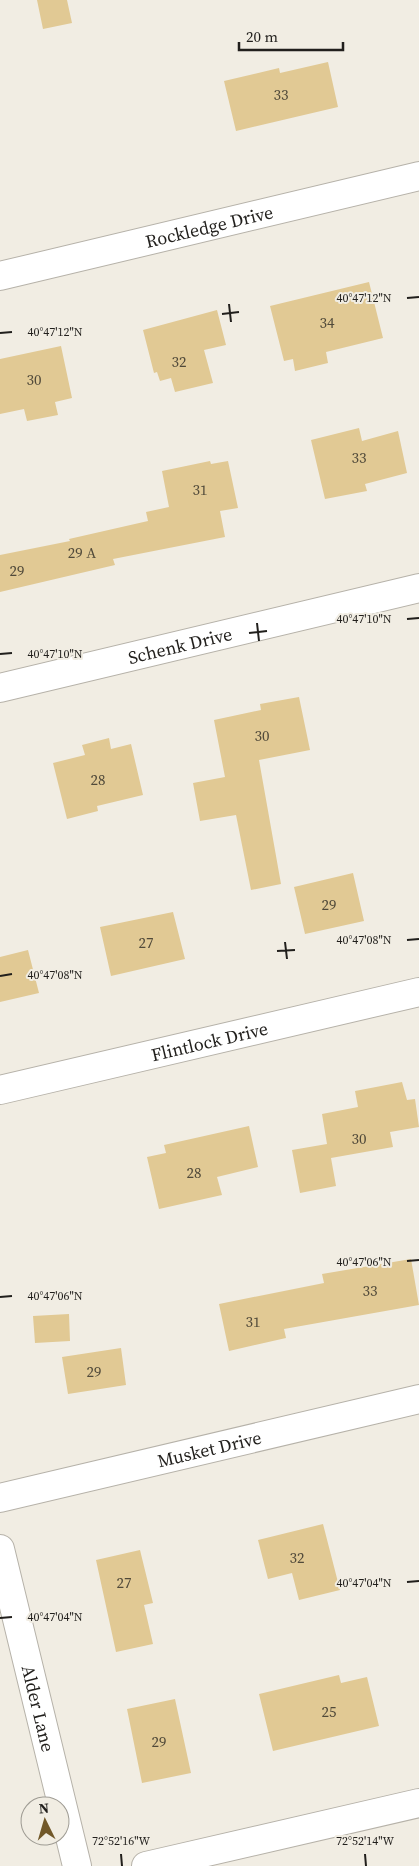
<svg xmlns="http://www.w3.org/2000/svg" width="419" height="1866" viewBox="0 0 419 1866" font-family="'Source Serif 4',serif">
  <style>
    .building { fill: #e1c994 }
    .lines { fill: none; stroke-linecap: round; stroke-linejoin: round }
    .street-casing { stroke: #b6b2a9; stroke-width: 30 }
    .street { stroke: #fff; stroke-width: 28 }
    .ticks { fill: none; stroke: #211f1c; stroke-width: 2 }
    .labels { text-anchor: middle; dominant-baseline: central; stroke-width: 4; stroke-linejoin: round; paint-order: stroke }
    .number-label { font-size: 15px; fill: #514a3a }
    .street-label { font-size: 18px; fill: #211f1c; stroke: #f1ede3 }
    .ticks-label { font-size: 12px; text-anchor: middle; fill: #211f1c; stroke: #f1ede3; stroke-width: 4; stroke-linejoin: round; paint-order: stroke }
  </style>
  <rect width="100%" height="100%" fill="#f1ede3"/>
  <path class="building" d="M37,0H67L72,23L43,29Z
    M328,62L338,107L236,131L224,81L279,68L280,73Z
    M369,282L383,338L326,352L328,363L295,371L293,359L284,361L270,306Z
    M217,310L226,345L204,350L213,383L175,392L171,378L160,381L157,372L154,373L143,330Z
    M61,346L72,398L55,402L58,415L27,421L24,409L0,414V359Z
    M359,428L362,441L398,431L407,473L365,484L367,491L325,499L311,440Z
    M210,461L211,464L228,461L238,508L220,511L225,537L113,559L115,565L0,592V555L70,541L69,539L148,521L146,512L169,507L162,471Z
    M299,697L310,750L259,760L281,884L251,890L236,815L200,821L193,783L225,777L214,720L261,710L260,704Z
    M109,738L111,749L131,744L143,795L97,806L98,811L67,819L53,763L85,755L82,745Z
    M353,873L364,921L305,934L294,887Z
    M173,912L185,959L111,976L100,927Z
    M28,950L39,993L0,1002V957Z
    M402,1082L407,1100L415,1099L419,1127L390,1132L393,1147L331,1158L336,1186L300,1193L292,1150L327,1144L322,1114L358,1107L355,1091Z
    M249,1126L258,1167L217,1177L222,1195L159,1209L147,1157L166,1153L164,1145Z
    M411,1259L419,1305L284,1329L286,1338L229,1351L219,1304L324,1283L322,1274Z
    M69,1314L70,1341L35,1343L33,1316Z
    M121,1348L126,1385L68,1394L62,1357Z
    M323,1524L340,1590L299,1600L292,1573L268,1579L258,1540Z
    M140,1550L153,1603L144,1605L153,1644L116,1652L96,1560Z
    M339,1675L341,1683L367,1677L379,1726L273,1751L259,1694Z
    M175,1699L191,1773L142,1783L127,1709Z"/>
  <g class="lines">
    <g class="street-casing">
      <g id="street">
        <path id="s1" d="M0,276L419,176"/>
        <path id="s2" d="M0,688L419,588"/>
        <path id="s3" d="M0,1090L419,992"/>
        <path id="s4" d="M0,1498L419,1399"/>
        <path id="s5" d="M0,1549L77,1866"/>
        <path d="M146,1866L419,1803"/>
      </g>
    </g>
    <use href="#street" class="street"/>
  </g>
  <path class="ticks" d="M407,298L419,297M229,304L231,322M222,314L239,312M0,333L12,332M407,619L419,618M257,623L259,641M249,633L267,631M0,654L12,653M407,940L419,939M285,942L287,959M277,951L295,950M0,976L12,974M407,1261L419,1260M0,1297L12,1296M407,1582L419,1581M0,1618L12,1617M121,1854L122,1866M365,1854L366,1866"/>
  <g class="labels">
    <g class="number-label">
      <text x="281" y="94">33</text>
      <text x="327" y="322">34</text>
      <text x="179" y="361">32</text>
      <text x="34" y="379">30</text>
      <text x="359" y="457">33</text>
      <text x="200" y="489">31</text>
      <text x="82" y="552">29 A</text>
      <text x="17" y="570">29</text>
      <text x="262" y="735">30</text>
      <text x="98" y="779">28</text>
      <text x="329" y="904">29</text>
      <text x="146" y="942">27</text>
      <text x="359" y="1138">30</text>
      <text x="194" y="1172">28</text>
      <text x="370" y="1290">33</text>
      <text x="253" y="1321">31</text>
      <text x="94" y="1371">29</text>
      <text x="297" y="1557">32</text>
      <text x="124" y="1582">27</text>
      <text x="329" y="1711">25</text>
      <text x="159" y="1741">29</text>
    </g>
    <g class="street-label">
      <text stroke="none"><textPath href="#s1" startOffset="215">Rockledge Drive</textPath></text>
      <text stroke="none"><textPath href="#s2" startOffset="185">Schenk Drive</textPath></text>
      <text stroke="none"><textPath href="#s3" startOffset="215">Flintlock Drive</textPath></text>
      <text stroke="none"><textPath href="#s4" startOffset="215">Musket Drive</textPath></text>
      <text stroke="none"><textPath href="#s5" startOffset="164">Alder Lane</textPath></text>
    </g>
  </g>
  <g class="ticks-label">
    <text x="364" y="302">40°47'12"N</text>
    <text x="55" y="336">40°47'12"N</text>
    <text x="364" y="623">40°47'10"N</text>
    <text x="55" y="658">40°47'10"N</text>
    <text x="364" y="944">40°47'08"N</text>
    <text x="55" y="979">40°47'08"N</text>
    <text x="364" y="1266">40°47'06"N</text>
    <text x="55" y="1300">40°47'06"N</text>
    <text x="364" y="1587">40°47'04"N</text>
    <text x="55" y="1621">40°47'04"N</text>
    <text x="121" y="1845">72°52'16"W</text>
    <text x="365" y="1845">72°52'14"W</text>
  </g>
  <g transform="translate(45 1821) rotate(355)"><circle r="24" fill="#f1ede3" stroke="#9e9b93"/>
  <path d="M0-4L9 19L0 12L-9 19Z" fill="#715829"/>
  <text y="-8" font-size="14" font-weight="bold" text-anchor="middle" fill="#211f1c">N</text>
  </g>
  <path d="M239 42v8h104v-8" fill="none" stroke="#211f1c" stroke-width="2.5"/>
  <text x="246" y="42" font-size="15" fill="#211f1c" stroke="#f1ede3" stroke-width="4" paint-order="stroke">20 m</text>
</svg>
